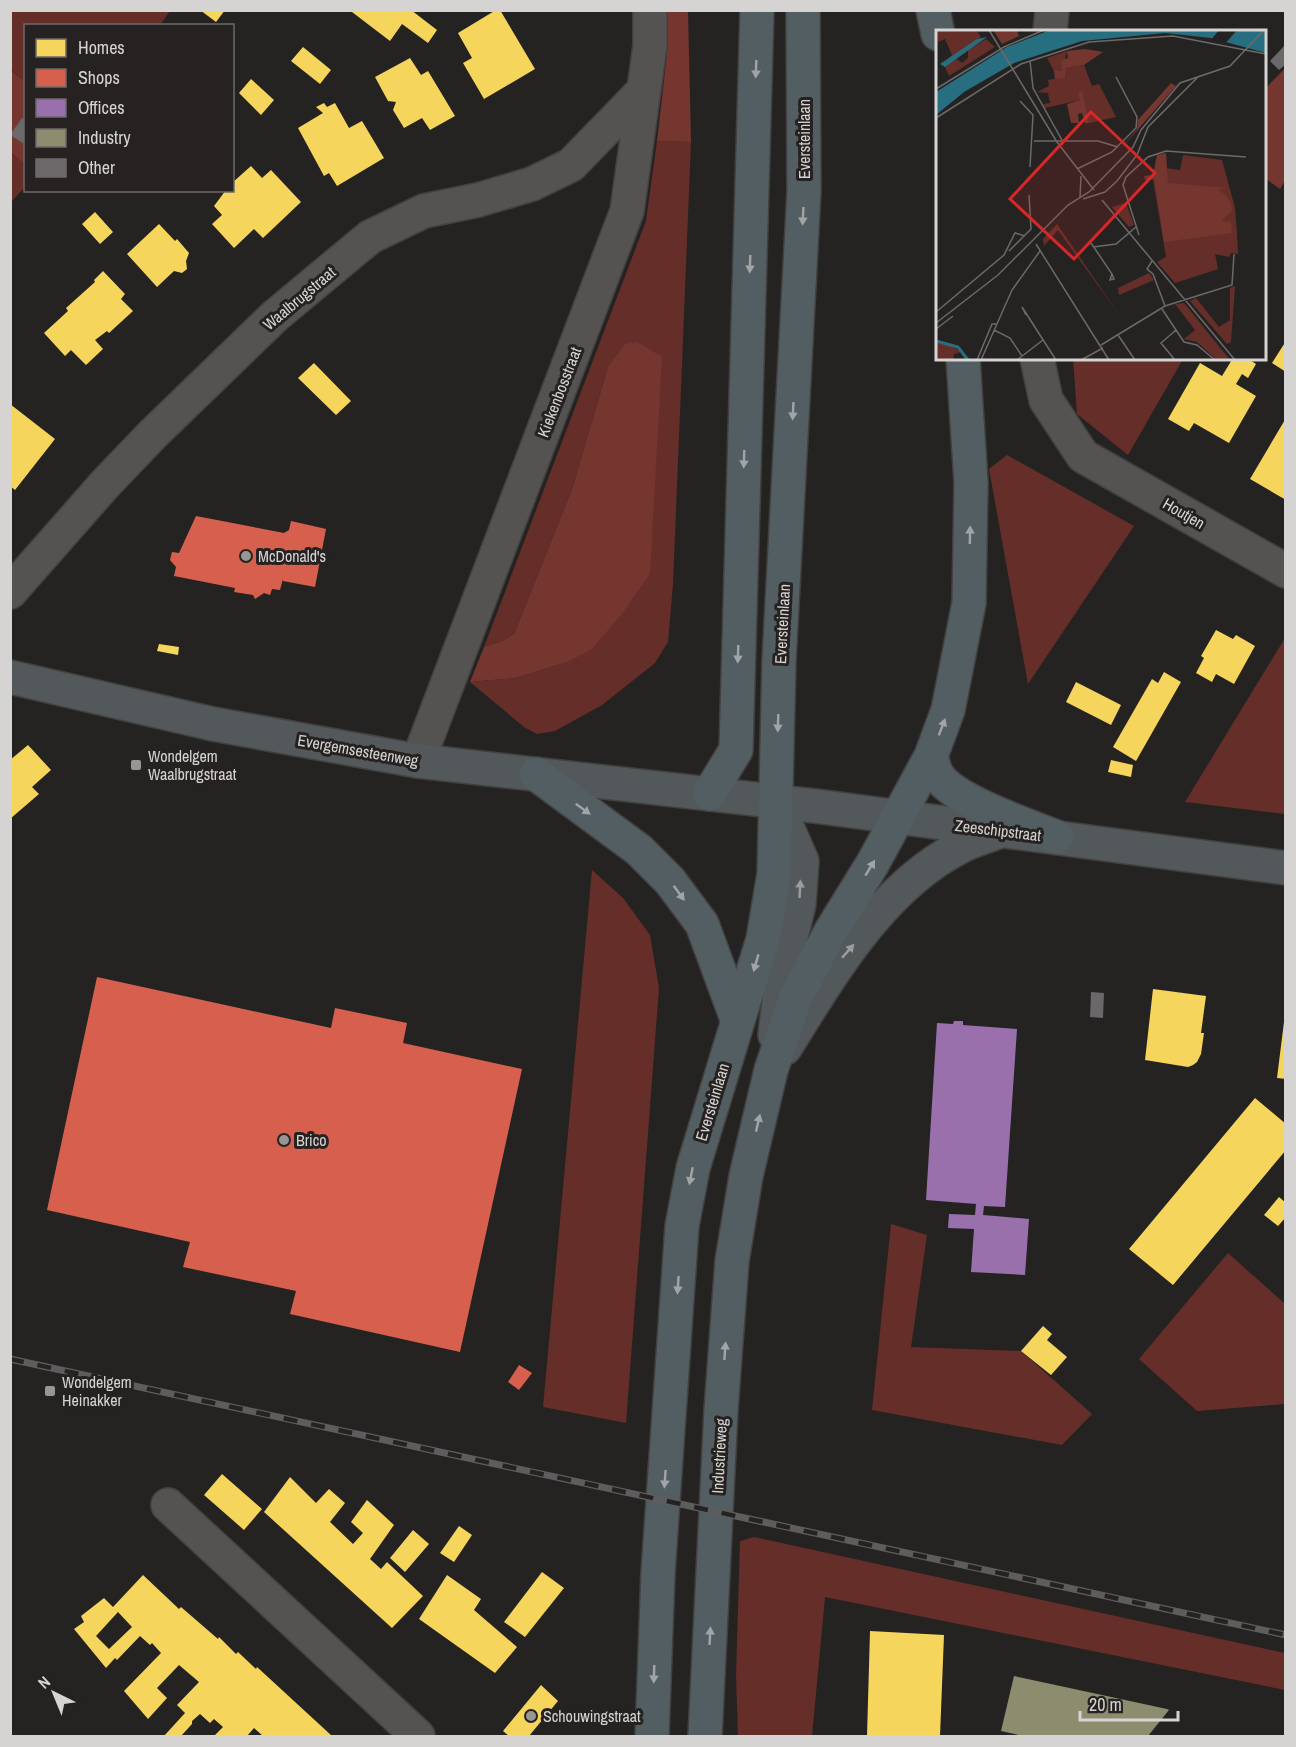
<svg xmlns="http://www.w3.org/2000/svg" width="1296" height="1747" viewBox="0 0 1296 1747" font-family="'Archivo Narrow',sans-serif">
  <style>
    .green { fill: #662e28 }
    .forest { fill: #74362f }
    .homes { fill: #f6d55c; fill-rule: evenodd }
    .shops { fill: #d6604d }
    .offices { fill: #9970ab }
    .industry { fill: #8c8c6e }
    .building { fill: #6a6868 }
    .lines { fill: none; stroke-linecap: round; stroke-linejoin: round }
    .minor-casing { stroke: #424140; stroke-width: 36 }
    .major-casing { stroke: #424140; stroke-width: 36 }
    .highway-casing { stroke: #424140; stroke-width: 36 }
    .minor { stroke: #545352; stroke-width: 33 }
    .major { stroke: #53595b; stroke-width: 33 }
    .highway { stroke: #525e61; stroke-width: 33 }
    .rail-casing { stroke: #5e5d5d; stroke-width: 7 }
    .rail { stroke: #262221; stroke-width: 4.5; stroke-dasharray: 14; stroke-linecap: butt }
    .oneway { fill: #a1a5a5 }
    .oneway2 { fill: #9b9d9d }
    .poi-dot { fill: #989695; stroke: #262221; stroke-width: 2 }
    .labels { text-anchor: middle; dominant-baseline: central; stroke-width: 6; stroke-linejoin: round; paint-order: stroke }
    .street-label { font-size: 16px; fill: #d6d4d3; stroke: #262221 }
    .poi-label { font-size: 16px; fill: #d6d4d3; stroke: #262221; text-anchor: start }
    .inset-river { fill: none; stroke: #276f80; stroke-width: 3 }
    .inset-road { fill: none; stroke: #6c6a69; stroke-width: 1.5 }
    .view { fill: #d62828; fill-opacity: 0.15; stroke: #d62828; stroke-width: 3 }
    .inset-edge { fill: none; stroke: #d6d4d3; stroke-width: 3 }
  </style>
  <rect width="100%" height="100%" fill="#252322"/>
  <path class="green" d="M11,11H170L160,25L26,26L25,81L11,70Z
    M657,141L691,142L673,584L668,642L655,663L602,705L555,731L537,734L524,727L470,682L516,678L567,662L608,367L572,489L514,634L502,641L484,647L646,221Z
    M10,153L26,164L25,187L11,202Z
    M1073,359H1183L1128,455L1077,414Z
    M1007,455L1134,526L1028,684L989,469Z
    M1285,638V814L1185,802Z
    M592,870L623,898L650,935L659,988L626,1423L543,1407Z
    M891,1224L927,1235L911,1347L1021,1351L1092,1414L1062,1445L872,1410Z
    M1228,1253L1285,1304V1402L1284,1404L1197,1411L1139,1359Z
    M754,1537L1285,1653V1690L825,1597L812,1736H738L736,1676L740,1541Z"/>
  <path class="forest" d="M667,11H688L691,142L657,141L667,54Z
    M1285,68L1286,179L1280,189L1265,178V89Z
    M10,70L25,81V164L11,153Z
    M637,342L662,357L650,574L621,615L591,650L567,662L516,678L470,682L484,647L502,641L514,634L572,489L608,367L625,344Z"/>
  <path class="homes" d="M200,10H225L216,22Z
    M353,10H411L437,30L428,43L402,24L390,41L352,12Z
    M496,10H500L535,69L484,99L463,63L472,58L458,33Z
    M303,47L331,70L320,84L291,61Z
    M410,58L421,75L428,71L455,116L430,130L422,118L404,128L393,110L396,102L388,101L375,77Z
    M251,79L274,100L261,115L239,93Z
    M324,103L327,107L335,103L349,128L362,121L384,158L337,186L329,173L324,176L298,128L323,113L316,107Z
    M251,166L262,178L271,170L301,202L263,238L254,229L234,248L212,224L222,215L214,206L226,190H232V183Z
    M95,212L113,232L100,244L82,224Z
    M159,224L175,241L177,239L189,253L186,261L187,269L182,273L174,271L157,287L127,254Z
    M103,271L125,294L121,299L133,311L109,333L107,331L95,340L103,349L86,365L71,350L65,356L44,333L68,311L66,308L95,282L94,280Z
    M1286,341V372L1272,363Z
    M1233,358H1247L1256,364L1248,378L1242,374L1236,384L1256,396L1229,443L1194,423L1189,431L1168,419L1200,363L1222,376Z
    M314,363L351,401L336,415L298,378Z
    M10,404L55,439L15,490L10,486Z
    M1286,418V500L1250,479Z
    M1216,630L1233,639L1236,635L1255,646L1234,684L1216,674L1212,682L1196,673L1204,658L1201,656Z
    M159,644L179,647L178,655L157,651Z
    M1164,672L1181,682L1136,761L1113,747L1152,679L1158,683Z
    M1076,682L1121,705L1111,725L1066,702Z
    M28,745L51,770L32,787L39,794L10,819V760Z
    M1111,760L1133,765L1131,777L1108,772Z
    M1153,989L1206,996L1201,1033H1204L1201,1054L1197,1062L1193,1065L1188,1067L1145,1060Z
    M1284,1022H1286V1079L1277,1078Z
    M1255,1098L1286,1124V1150L1173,1285L1129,1249Z
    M1279,1197L1286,1203V1217L1278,1226L1264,1215Z
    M1043,1326L1052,1334L1047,1340L1067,1357L1051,1375L1021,1351Z
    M222,1474L262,1509L244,1530L204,1495Z
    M290,1477L316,1503L329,1489L345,1503L330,1522L353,1544L363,1533L351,1522L367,1500L394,1525L370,1559L381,1569L387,1562L423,1596L392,1628L264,1512Z
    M459,1526L472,1535L454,1562L440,1553Z
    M413,1530L429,1544L405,1572L390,1558Z
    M542,1572L564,1588L525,1637L504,1622Z
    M143,1575L179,1609L181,1607L218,1639L219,1637L236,1654L238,1652L256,1669L257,1667L332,1736H263L254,1728L247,1736H214L223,1727L214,1719L210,1723L200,1714L192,1721V1724L181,1736H164L185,1713L177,1705L199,1682L179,1665L157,1688L167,1698L148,1719L124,1691L161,1653L152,1643L150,1645L140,1636L117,1660L115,1658L106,1668L74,1629L84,1622L81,1616L104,1598L113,1607ZM118,1612L132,1627L109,1649L96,1636Z
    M447,1575L481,1599L474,1610L517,1647L495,1673L419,1619Z
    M870,1631L944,1635L940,1736H867Z
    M541,1685L558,1701L529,1736H509L503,1731Z"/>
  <path class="shops" d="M196,516L284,533L289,530L291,521L326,529L315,587L283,581V579L280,590L272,589L270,595L264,593L255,599L253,595L234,592L235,588L174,576L176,567L170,560L172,552L179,553Z
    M97,977L331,1028L335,1008L407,1023L403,1043L522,1069L460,1352L290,1314L296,1291L183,1267L190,1242L47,1210Z
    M519,1365L532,1373L519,1390L508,1382Z"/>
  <path class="offices" d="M954,1021H963V1025L1017,1029L1005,1207L984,1206L983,1215L1029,1219L1025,1275L971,1272L974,1229L948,1228L949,1214L975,1215L976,1204L926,1200L937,1023L953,1024Z"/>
  <path class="industry" d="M1014,1676L1167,1709L1169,1710L1148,1736H1023L1001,1731Z"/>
  <path class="building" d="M1286,44V64L1279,70L1270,61Z
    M22,118L26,120V145L10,135Z
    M1091,992L1104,993L1103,1018L1090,1017Z"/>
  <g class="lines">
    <g class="minor-casing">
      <path id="minor" d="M1050,32L1052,10
        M1037,358L1046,400L1083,456L1286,571
        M10,592L106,483L153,434L275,316L370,237L424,211L478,200L532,184L571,165L643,91
        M418,761L627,211L650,46V10
        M168,1505L418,1736"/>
    </g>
    <g class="major-casing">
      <path id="major" d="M10,677L213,724L418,761L815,806L1286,868
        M775,1035L782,975L799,904L802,861L776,802
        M785,1048C830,976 881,887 960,847C972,840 986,837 998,832"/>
    </g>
    <g class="highway-casing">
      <path id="highway" d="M933,10L938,34
        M931,756C933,762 934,769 937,774C951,800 1029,826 1057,837
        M536,774L639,850L670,881L702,924L737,1019
        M709,794L736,750L757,10
        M652,1736L658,1573L682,1226L693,1168L763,939L774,874L779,661L804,191L803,10
        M705,1736L721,1410L732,1261L746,1176L771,1070L795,999L831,931L873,863L931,756L948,710L969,603L971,483L963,358"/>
    </g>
    <use href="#minor" class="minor"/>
    <use href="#major" class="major"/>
    <use href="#highway" class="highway"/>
    <g class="rail-casing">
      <path id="rail" d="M10,1359L1286,1635"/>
    </g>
    <use href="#rail" class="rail"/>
  </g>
  <defs><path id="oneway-solid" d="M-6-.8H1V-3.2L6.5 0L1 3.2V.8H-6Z" transform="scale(1.5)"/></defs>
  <g class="oneway">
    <use href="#oneway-solid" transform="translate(756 69) rotate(92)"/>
    <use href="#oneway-solid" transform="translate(803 216) rotate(93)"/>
    <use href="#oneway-solid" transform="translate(750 264) rotate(92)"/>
    <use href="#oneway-solid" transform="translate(793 411) rotate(93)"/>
    <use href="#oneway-solid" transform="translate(744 459) rotate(92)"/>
    <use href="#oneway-solid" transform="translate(970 535) rotate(-89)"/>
    <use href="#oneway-solid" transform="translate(738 654) rotate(92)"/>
    <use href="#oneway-solid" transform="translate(778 723) rotate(92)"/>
    <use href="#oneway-solid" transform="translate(942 727) rotate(-69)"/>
    <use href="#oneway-solid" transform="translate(583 809) rotate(36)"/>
    <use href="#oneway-solid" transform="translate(870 868) rotate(-59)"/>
    <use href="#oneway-solid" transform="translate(679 893) rotate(54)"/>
    <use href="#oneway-solid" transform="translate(756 963) rotate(106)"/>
    <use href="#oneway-solid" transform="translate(758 1123) rotate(-77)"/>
    <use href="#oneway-solid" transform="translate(691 1176) rotate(101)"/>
    <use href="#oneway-solid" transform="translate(678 1285) rotate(94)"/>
    <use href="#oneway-solid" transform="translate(725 1351) rotate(-86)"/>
    <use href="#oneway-solid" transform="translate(665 1479) rotate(94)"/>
    <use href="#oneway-solid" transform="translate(710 1636) rotate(-87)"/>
    <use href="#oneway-solid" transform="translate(654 1674) rotate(92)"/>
  </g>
  <g class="oneway2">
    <use href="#oneway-solid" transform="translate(800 889) rotate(-87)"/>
    <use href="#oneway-solid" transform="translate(848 951) rotate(-49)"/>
  </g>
  <g class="poi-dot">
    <circle cx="246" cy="556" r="6"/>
    <rect x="130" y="759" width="12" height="12" rx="3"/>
    <circle cx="284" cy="1140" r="6"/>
    <rect x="44" y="1385" width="12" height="12" rx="3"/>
    <circle cx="531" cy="1716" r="6"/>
  </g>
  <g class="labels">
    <g class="street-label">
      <text transform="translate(804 139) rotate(-90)">Eversteinlaan</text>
      <text transform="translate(299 298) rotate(-40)">Waalbrugstraat</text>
      <text transform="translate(559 392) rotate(-69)">Kiekenbosstraat</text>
      <text transform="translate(1184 513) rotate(30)">Houtjen</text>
      <text transform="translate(782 624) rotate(-87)">Eversteinlaan</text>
      <text transform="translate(358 750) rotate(10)">Evergemsesteenweg</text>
      <text transform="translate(998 830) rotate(7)">Zeeschipstraat</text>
      <text transform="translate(712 1102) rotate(-73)">Eversteinlaan</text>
      <text transform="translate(719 1456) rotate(-87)">Industrieweg</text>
    </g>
    <g class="poi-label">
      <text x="258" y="556">McDonald's</text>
      <text x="148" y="756">Wondelgem<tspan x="148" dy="18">Waalbrugstraat</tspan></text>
      <text x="296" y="1140">Brico</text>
      <text x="62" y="1382">Wondelgem<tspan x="62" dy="18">Heinakker</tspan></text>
      <text x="543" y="1716">Schouwingstraat</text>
    </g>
  </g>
  <g transform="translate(936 30)">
    <rect width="330" height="330" fill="#252322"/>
    <path d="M0,0H40L45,7L9,32L16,25L9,9L2,12ZM50,9L59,17L13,46L9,37L13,33L21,29L26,33L32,28V20ZM131,21L126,41H118L111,28ZM148,35L156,56L163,54L180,87L153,93L147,61L144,70L109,78L107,74L114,73L112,63L101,62L113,56L112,50L129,47L128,38ZM230,123L229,138L244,140L247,125L286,130L299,178L301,204L302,224L295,223L293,227L279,224L282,239L239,253L221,232L230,227L217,149ZM190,173L198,195L193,197L176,177ZM121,194L184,286L192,297L122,200L108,216L107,209ZM213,243L218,250L183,265L182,258ZM299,256L295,312L291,314L254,271L260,268L283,297L294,290V258ZM248,273L294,330H281L261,312L248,309L259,300L239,274ZM0,312L14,314L25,322L18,324L17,330H0Z" fill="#662e28"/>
    <path d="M57,0H81L83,6L66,14ZM149,19L167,22L148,35L129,38V48L119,49L118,41H126L125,30L132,28L131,21ZM235,53L240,56L182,122L201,99L202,90ZM147,61L153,93H149L146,83L142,84L143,93H135L131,74L144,70L142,62ZM230,123L232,153L293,158L281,160L289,164L295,173L296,181L285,191L295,192L296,203L228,212L218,149L210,151L208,146L217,145L221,125Z" fill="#74362f"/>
    <path d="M114,0H323L330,2V23L275,8L229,3L146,11L78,33L28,62L0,85V62L71,17ZM51,7L9,37L4,34L41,9Z" fill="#276f80"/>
    <path d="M283,0H301L289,14L274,11Z" fill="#252322"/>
    <path class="inset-river" d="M0,311L22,317L32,330"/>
    <path class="inset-road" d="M53,0L121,112L158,160M94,31L97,58L127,112M0,59L68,17L108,0M84,71L97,85L94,137M0,88L85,34L153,12L237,6L330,24M98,111H162L182,117M141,139L176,122L200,98L201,87L180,47M144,167L145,146M147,169L169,162L181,151L201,125L212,97L261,48M166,170L299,330M203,205L187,155L190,147L212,127L230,121L310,127M155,213L176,244L178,249L174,250L176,244M100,214L173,330M157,217L180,214L200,197M73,221L95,199L93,165M216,231L211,239L217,244L229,276M226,279L248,312L261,315L279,330M0,282L68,225L79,203L89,206M90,285L86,277L120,330M0,293L62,245L132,175L153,162L197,117L205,100L244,53L294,36L328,0M0,299L17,286M58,300L74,308L86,326M182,305L199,330M165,315L229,276L296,255L298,224M41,330L56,294H61M45,330L76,260L104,221M81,330L107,310M145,330L167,318M239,330L225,313L240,300"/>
    <path class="view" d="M155,82L219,143L138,229L74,169Z"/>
    <rect width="330" height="330" class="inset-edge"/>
  </g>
  <rect width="1296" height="1747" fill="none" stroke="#d6d4d3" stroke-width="24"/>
  <rect x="24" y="24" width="210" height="168" fill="#262221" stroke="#6c6968" stroke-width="1.5"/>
  <rect x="36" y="39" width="30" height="18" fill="#f6d55c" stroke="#6c6968" stroke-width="1.5"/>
  <text x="78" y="54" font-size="18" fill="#d6d4d3">Homes</text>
  <rect x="36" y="69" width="30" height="18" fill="#d6604d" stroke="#6c6968" stroke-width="1.5"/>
  <text x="78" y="84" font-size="18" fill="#d6d4d3">Shops</text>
  <rect x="36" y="99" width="30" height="18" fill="#9970ab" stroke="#6c6968" stroke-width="1.5"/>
  <text x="78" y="114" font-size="18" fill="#d6d4d3">Offices</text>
  <rect x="36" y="129" width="30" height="18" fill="#8c8c6e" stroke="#6c6968" stroke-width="1.5"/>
  <text x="78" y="144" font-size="18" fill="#d6d4d3">Industry</text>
  <rect x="36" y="159" width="30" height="18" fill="#6a6868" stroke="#6c6968" stroke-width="1.5"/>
  <text x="78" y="174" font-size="18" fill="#d6d4d3">Other</text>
  <g transform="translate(54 1693) rotate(317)" stroke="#262221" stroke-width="4.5" paint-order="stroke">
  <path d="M0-4.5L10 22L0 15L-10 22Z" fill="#d6d4d3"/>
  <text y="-9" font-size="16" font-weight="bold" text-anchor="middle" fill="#d6d4d3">N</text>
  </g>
  <path d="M1080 1711v9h98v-9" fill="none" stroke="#d6d4d3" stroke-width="3"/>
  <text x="1089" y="1711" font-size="18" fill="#d6d4d3" stroke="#262221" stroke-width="4.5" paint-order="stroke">20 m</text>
</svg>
